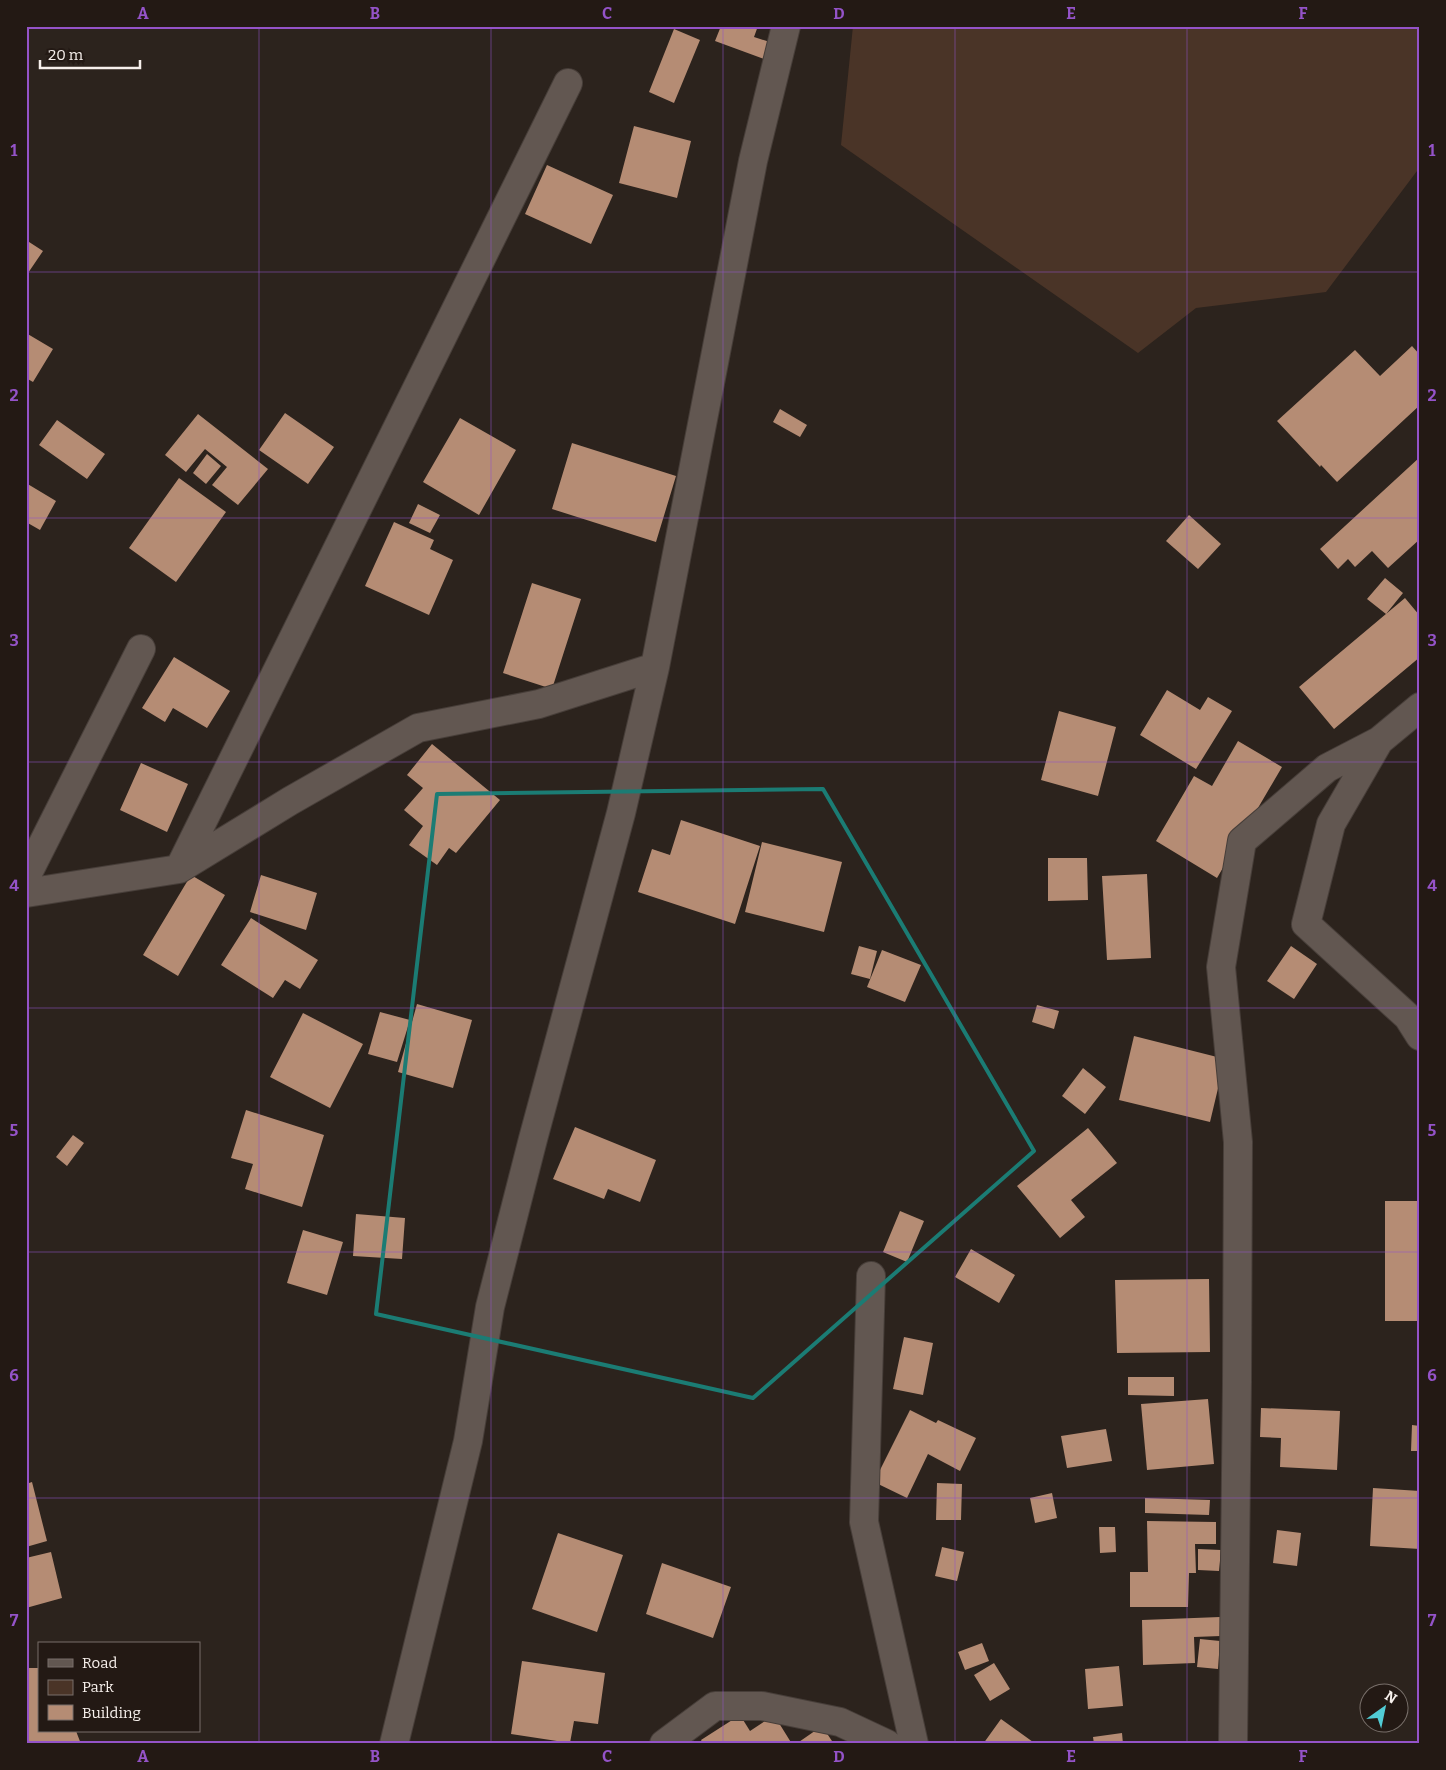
<svg xmlns="http://www.w3.org/2000/svg" width="1446" height="1770" viewBox="0 0 1446 1770" font-family="Bitter,serif">
  <style>
    .green { fill: #4a3427 }
    .building { fill: #b58c74 }
    .lines { fill: none; stroke-linecap: round; stroke-linejoin: round }
    .minor-casing { stroke: #473e39; stroke-width: 30 }
    .minor { stroke: #625751; stroke-width: 28 }
    .marked { fill: none; stroke: #1b7c74; stroke-width: 4; stroke-linejoin: round }
    .grid { fill: none; stroke: #9453c8; stroke-width: 1; stroke-opacity: 0.55 }
    .neatline { fill: none; stroke: #9453c8; stroke-width: 2 }
    .grid-label { font-size: 16px; text-anchor: middle; font-weight: bold; fill: #9453c8 }
  </style>
  <rect width="100%" height="100%" fill="#2c231d"/>
  <path class="green" d="M853,26H1420V167L1326,292L1196,308L1138,353L841,145Z"/>
  <path class="building" d="M721,26H758L754,37L770,42L764,59L715,41Z
    M674,29L700,40L674,103L649,92Z
    M634,126L691,141L677,198L619,183Z
    M547,165L613,195L591,244L525,214Z
    M26,240L43,251L26,276Z
    M26,333L53,349L33,382L26,378Z
    M1412,346L1420,355V405L1337,482L1321,465L1320,467L1277,421L1355,350L1380,376Z
    M780,409L807,425L800,437L773,422Z
    M285,413L334,447L308,484L259,450Z
    M198,414L268,469L238,505L212,485L227,467L205,449L186,472L165,455Z
    M460,418L516,450L479,515L423,482Z
    M57,420L105,454L87,479L39,445Z
    M572,443L676,476L656,542L552,509Z
    M207,454L221,466L206,484L193,473Z
    M1420,457V539L1388,568L1372,551L1355,567L1348,559L1338,569L1320,549Z
    M179,478L226,512L176,582L129,548Z
    M26,483L56,501L40,530L26,522Z
    M418,504L440,515L430,533L409,523Z
    M1189,515L1221,544L1198,569L1166,541Z
    M394,522L434,540L430,549L453,560L429,615L365,586Z
    M1385,578L1403,593L1386,614L1367,599Z
    M532,583L581,599L552,689L503,673Z
    M1405,598L1420,616V657L1334,729L1299,687Z
    M174,657L230,691L207,728L173,708L165,722L142,708Z
    M1167,690L1200,710L1208,697L1232,711L1196,769L1140,735Z
    M1059,711L1116,727L1098,796L1041,780Z
    M1238,741L1282,767L1217,878L1156,841L1194,776L1212,786Z
    M432,744L500,800L456,853L449,848L437,865L409,845L423,826L404,810L423,788L407,775Z
    M141,763L188,784L167,832L120,810Z
    M681,820L760,846L735,924L638,892L652,849L670,855Z
    M762,842L842,862L824,932L745,912Z
    M1048,858H1087L1088,900L1048,901Z
    M1147,874L1151,958L1107,960L1102,876Z
    M191,875L225,895L178,976L143,955Z
    M261,875L317,893L306,930L250,912Z
    M251,918L318,960L300,989L285,980L273,998L221,965Z
    M859,946L877,951L870,979L851,974Z
    M1291,946L1317,964L1294,999L1267,981Z
    M882,950L921,965L905,1002L867,987Z
    M417,1004L472,1020L453,1088L398,1072Z
    M1037,1005L1059,1011L1054,1029L1032,1022Z
    M380,1012L410,1020L397,1062L368,1054Z
    M303,1013L363,1044L330,1108L270,1077Z
    M1134,1036L1225,1059L1210,1122L1119,1100Z
    M1083,1068L1106,1087L1085,1114L1062,1096Z
    M246,1110L324,1135L302,1207L245,1189L253,1164L231,1158Z
    M575,1127L656,1160L640,1202L608,1189L604,1199L553,1179Z
    M1088,1128L1117,1163L1071,1200L1085,1217L1060,1238L1017,1186Z
    M73,1135L84,1143L67,1166L56,1157Z
    M1385,1201H1420V1321H1385Z
    M900,1211L924,1221L907,1262L883,1252Z
    M356,1214L405,1218L402,1259L353,1256Z
    M303,1230L343,1242L327,1295L287,1283Z
    M971,1249L1015,1275L999,1303L955,1277Z
    M1209,1279L1210,1352L1117,1353L1115,1280Z
    M904,1337L933,1343L923,1395L893,1389Z
    M1128,1377H1174V1396L1128,1395Z
    M1208,1399L1214,1464L1147,1470L1141,1404Z
    M1261,1408L1340,1411L1337,1470L1280,1467L1281,1438L1260,1437Z
    M910,1410L936,1423L938,1420L976,1438L960,1471L928,1454L907,1498L874,1482Z
    M1412,1425L1420,1426V1451H1411Z
    M1106,1429L1112,1461L1067,1468L1061,1436Z
    M32,1482L47,1541L26,1547V1484Z
    M937,1483L962,1484L961,1520H936Z
    M1373,1488L1420,1491V1549L1370,1546Z
    M1052,1493L1057,1518L1035,1523L1030,1498Z
    M1145,1498L1210,1500L1209,1515L1145,1513Z
    M1147,1521L1216,1522V1544H1195L1196,1573H1189L1188,1607H1130V1572H1148Z
    M1099,1527H1115L1116,1552L1100,1553Z
    M1277,1530L1301,1533L1297,1566L1273,1563Z
    M558,1533L623,1555L597,1632L532,1609Z
    M942,1547L964,1552L957,1581L935,1576Z
    M1198,1549L1221,1550L1219,1571L1198,1570Z
    M51,1552L62,1598L26,1608V1558Z
    M662,1563L731,1587L713,1638L646,1614Z
    M1220,1617L1221,1636L1194,1637L1195,1663L1143,1665L1142,1620Z
    M1200,1639L1220,1641L1218,1669L1197,1667Z
    M982,1643L989,1661L965,1670L958,1652Z
    M522,1661L605,1673L598,1724L574,1721L570,1743L511,1734Z
    M994,1663L1010,1689L990,1701L974,1675Z
    M1119,1666L1123,1706L1088,1709L1085,1669Z
    M26,1668H39V1731H76L81,1744H26Z
    M740,1715L750,1731L774,1715L792,1744H703L701,1740Z
    M1001,1719L1033,1742L1032,1744H983Z
    M822,1726L834,1744H796Z
    M1122,1733L1123,1744H1094L1093,1737Z"/>
  <g class="lines">
    <g class="minor-casing">
      <path id="minor" d="M1379,741L1331,824L1306,924L1408,1017L1420,1036
        M179,869L290,801L418,728L539,704L655,667
        M26,877L141,649
        M26,893L179,869L568,83
        M871,1276L864,1522L914,1744
        M394,1744L468,1441L490,1307L533,1139L621,813L655,667L753,161L786,26
        M664,1744L715,1706H762L840,1722L887,1744
        M1233,1744L1237,1382L1238,1142L1221,967L1242,841L1327,768L1379,741L1420,707"/>
    </g>
    <use href="#minor" class="minor"/>
  </g>
  <path class="marked" d="M823,789L1034,1151L753,1398L376,1314L437,794Z"/>
  <path class="grid" d="M259,26V1744M491,26V1744M723,26V1744M955,26V1744M1187,26V1744M26,272H1420M26,518H1420M26,762H1420M26,1008H1420M26,1252H1420M26,1498H1420"/>
  <rect width="1446" height="1770" fill="none" stroke="#231914" stroke-width="55"/>
  <rect x="38" y="1642" width="162" height="90" fill="#231914" stroke="#786f6a"/>
  <rect x="48" y="1659" width="25" height="8" fill="#625751" stroke="#786f6a"/>
  <text x="82" y="1668" font-size="15" fill="#f7f0ec">Road</text>
  <rect x="48" y="1680" width="25" height="15" fill="#4a3427" stroke="#786f6a"/>
  <text x="82" y="1692" font-size="15" fill="#f7f0ec">Park</text>
  <rect x="48" y="1705" width="25" height="15" fill="#b58c74" stroke="#786f6a"/>
  <text x="82" y="1718" font-size="15" fill="#f7f0ec">Building</text>
  <g transform="translate(1384 1708) rotate(33)"><circle r="24" fill="#231914" stroke="#786f6a"/>
  <path d="M0-4L9 19L0 12L-9 19Z" fill="#51ccd5"/>
  <text y="-8" font-size="14" font-weight="bold" text-anchor="middle" fill="#f7f0ec">N</text>
  </g>
  <path d="M40 60v8h100v-8" fill="none" stroke="#f7f0ec" stroke-width="2.5"/>
  <text x="48" y="60" font-size="15" fill="#f7f0ec" stroke="#231914" stroke-width="4" paint-order="stroke">20 m</text>
  <rect x="28" y="28" width="1390" height="1714" class="neatline"/>
  <g class="grid-label">
    <text x="143" y="19">A</text>
    <text x="375" y="19">B</text>
    <text x="607" y="19">C</text>
    <text x="839" y="19">D</text>
    <text x="1071" y="19">E</text>
    <text x="1303" y="19">F</text>
    <text x="14" y="156">1</text>
    <text x="1432" y="156">1</text>
    <text x="14" y="401">2</text>
    <text x="1432" y="401">2</text>
    <text x="14" y="646">3</text>
    <text x="1432" y="646">3</text>
    <text x="14" y="891">4</text>
    <text x="1432" y="891">4</text>
    <text x="14" y="1136">5</text>
    <text x="1432" y="1136">5</text>
    <text x="14" y="1381">6</text>
    <text x="1432" y="1381">6</text>
    <text x="14" y="1626">7</text>
    <text x="1432" y="1626">7</text>
    <text x="143" y="1762">A</text>
    <text x="375" y="1762">B</text>
    <text x="607" y="1762">C</text>
    <text x="839" y="1762">D</text>
    <text x="1071" y="1762">E</text>
    <text x="1303" y="1762">F</text>
  </g>
</svg>
